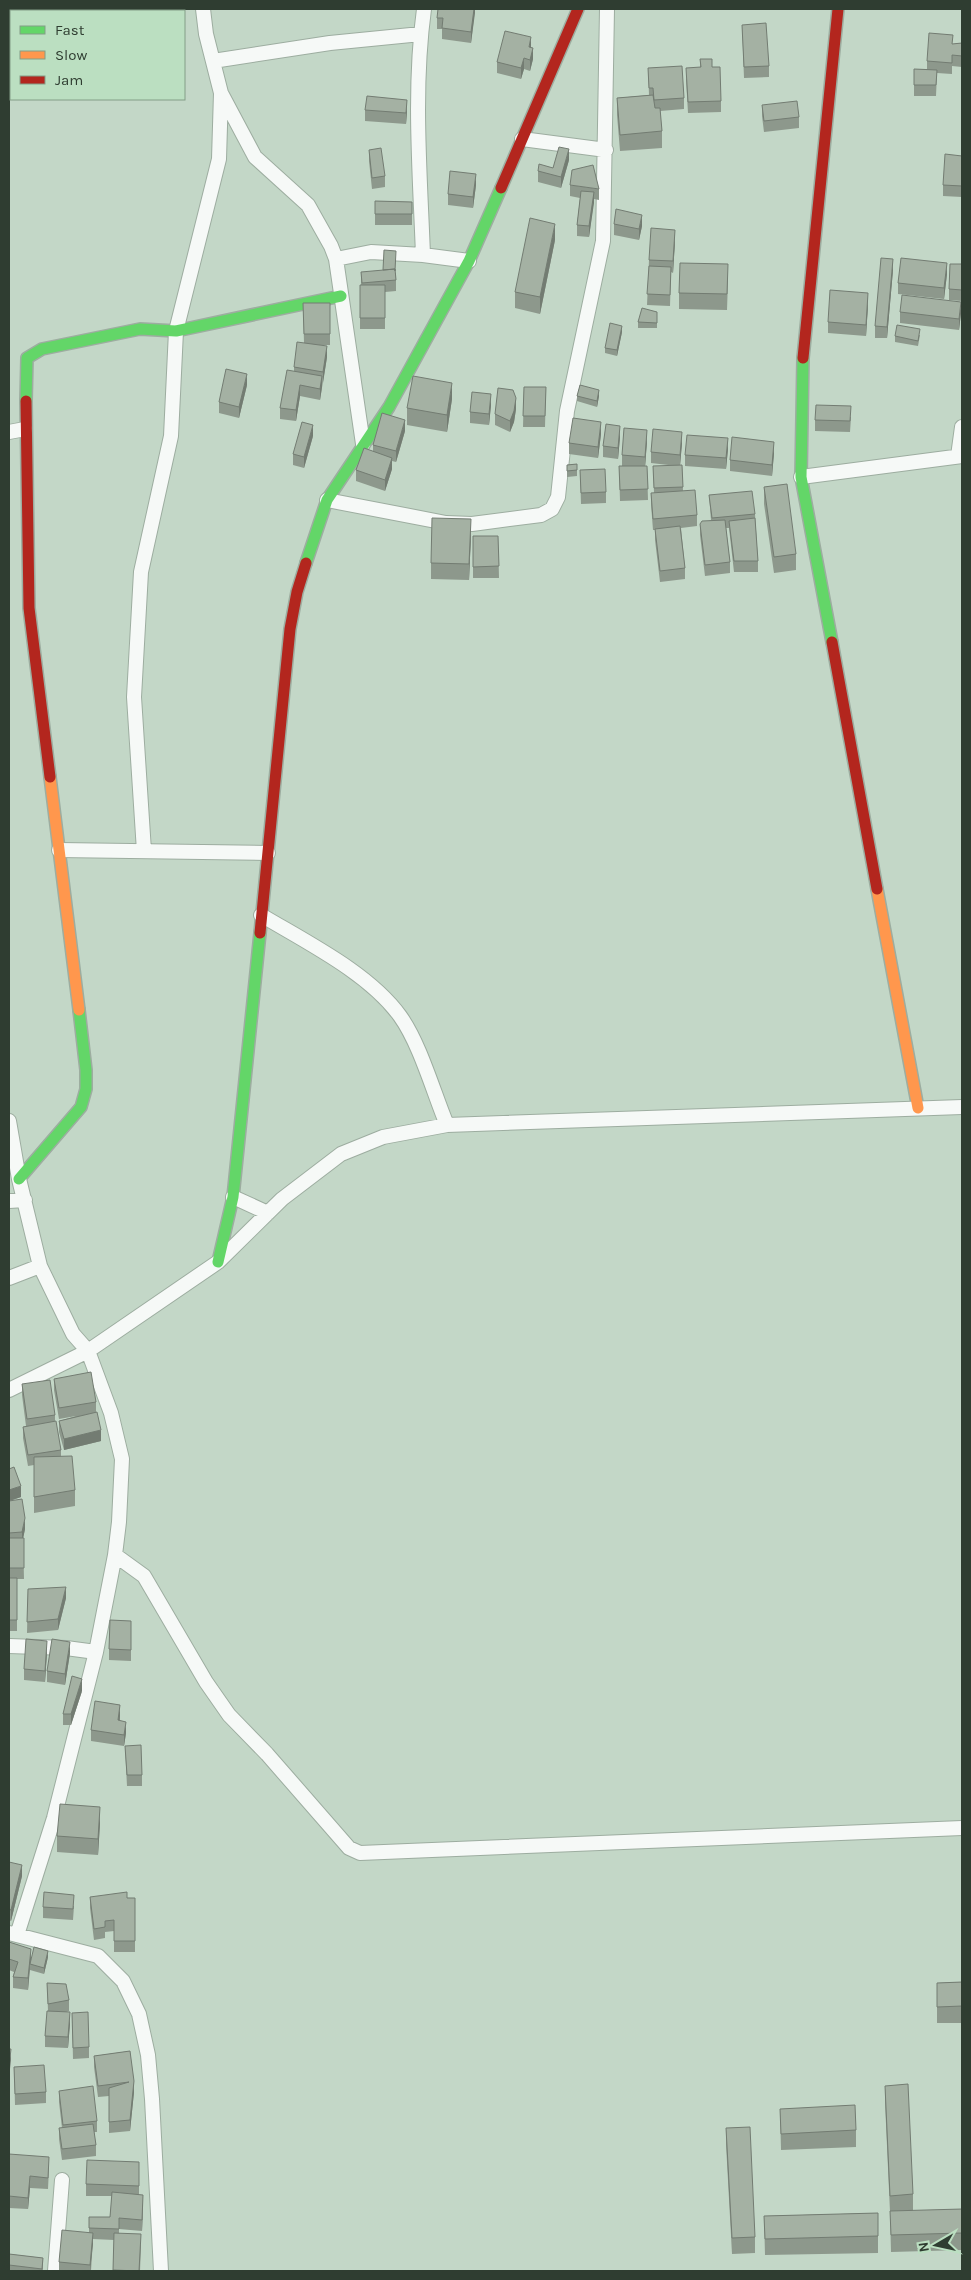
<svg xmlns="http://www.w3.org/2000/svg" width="971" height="2280" viewBox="0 0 971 2280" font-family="Karla,sans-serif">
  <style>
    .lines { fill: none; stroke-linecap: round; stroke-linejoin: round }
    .street-casing { stroke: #9dada0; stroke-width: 16 }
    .fast-casing { stroke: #9dada0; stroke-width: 14 }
    .slow-casing { stroke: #9dada0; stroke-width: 14 }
    .jam-casing { stroke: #9dada0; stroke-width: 14 }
    .street { stroke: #f6f9f7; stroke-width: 14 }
    .fast { stroke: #63d668; stroke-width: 11 }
    .slow { stroke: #ff974d; stroke-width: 11 }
    .jam { stroke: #b3261e; stroke-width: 11 }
    .wall { fill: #8d988c }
    .shaded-wall { fill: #737c72 }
    .building { fill: #a4b1a3; stroke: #737c72 }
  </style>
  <rect width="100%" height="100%" fill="#c3d7c7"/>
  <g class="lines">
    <g class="street-casing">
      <path id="street" d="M203,9L206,34L221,93L255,157L308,205L331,246L336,259L363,444
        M213,61L330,43L421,34
        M522,139L606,150
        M423,255C420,174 413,90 424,9
        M336,259L371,252L423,255L469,261
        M9,432L25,429
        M958,456L962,427
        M801,477L962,456
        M327,500L446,523L472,524L541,515L552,509L558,497L567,411L603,241L607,9
        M59,850L268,853
        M144,851L134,697L141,572L171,436L176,331L219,159L221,93
        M261,915C306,942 369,973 400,1016C420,1044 433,1091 447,1125
        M9,1121L19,1179L40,1266L73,1334L88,1351L111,1413L122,1459L119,1522L115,1555L96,1652L54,1818L17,1935
        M233,1197L268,1213
        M9,1201L25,1200
        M9,1278L40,1266
        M9,1390L88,1351L218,1262L282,1199L341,1154L383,1137L447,1125L962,1107
        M115,1555L144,1576L206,1682L229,1715L267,1754L349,1848L360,1853L962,1828
        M9,1646L66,1648L96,1652
        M9,1933L98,1956L123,1981L139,2014L148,2055L152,2099L161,2271
        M55,2271L62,2180"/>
    </g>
    <g class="fast-casing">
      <path id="fast" d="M803,358L801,477L832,642
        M26,401L27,358L42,349L140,329L176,331L341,296
        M306,563L327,500L389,407L469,261L501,188
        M19,1179L81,1107L86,1089V1070L79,1010
        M218,1262L233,1197L260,933"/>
    </g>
    <g class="slow-casing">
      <path id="slow" d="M50,777L79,1010
        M877,889L918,1108"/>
    </g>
    <g class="jam-casing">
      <path id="jam" d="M501,188L578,9
        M803,358L838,9
        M26,401L29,608L50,777
        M832,642L877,889
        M260,933L290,629L297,592L306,563"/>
    </g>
    <use href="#street" class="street"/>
    <use href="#fast" class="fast"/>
    <use href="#slow" class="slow"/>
    <use href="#jam" class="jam"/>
  </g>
  <path class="wall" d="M475,9L471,43L442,39V29H437V18Z
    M742,25L769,66V77L744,78Z
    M962,43V67L952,66V74L937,73L936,96H914V69H927V61L953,44Z
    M531,48L533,59L530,71L524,69L521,79L497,73V62Z
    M700,59L712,67L721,101V112L688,113L686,79L700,67Z
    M648,68L684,98V109L660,111L662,131V148L620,151L617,115V98L649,95Z
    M762,105L799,117V128L764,132L762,116Z
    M365,110L407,111L406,124L365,121Z
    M369,150L385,176V187L372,189L369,161Z
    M962,156V197L943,196V185Z
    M569,160L561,188L538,182V171L553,168Z
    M476,185L473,208L448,205V194Z
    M570,185L599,189V200L594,199L589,237L577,236V225L580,198L570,196Z
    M375,201L412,202V225H375Z
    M614,224L642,226L639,240L614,235Z
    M555,240L540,314L515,308V292Z
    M675,241L673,273L671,272L670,306L647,305L649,260Z
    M962,264V301L949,300V289Z
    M893,270L887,338H875V326Z
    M361,272L396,273V291L385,292V329H360V285H361Z
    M947,274L944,299L898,294V283Z
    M728,280L727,310L679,309V293Z
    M303,303H330V345H318L327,357L320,400L300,396L296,421L280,419V408L294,371V367L304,343Z
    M868,305L866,336L828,333V322Z
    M657,312V328H638V322Z
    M900,312L961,313L959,330L900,323Z
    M622,332L617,356L605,353V348Z
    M920,335L918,346L895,342V336Z
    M247,385L239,418L219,413V402Z
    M524,387H546L545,427H523Z
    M577,396H599L597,407L577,401Z
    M452,399L447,432L407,425V408Z
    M491,405L489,425L470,423V412Z
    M516,409L514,422L510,432L495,425V414Z
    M851,417L850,432L815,431V420Z
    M405,431L396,462L392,461V469L385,491L356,481V470L373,451V445Z
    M601,434L598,458L569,454V443Z
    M313,436L304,468L293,465V454Z
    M620,437L618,459L603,457V446Z
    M647,441L645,466H647L648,500L620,501L619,466H622V455Z
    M682,443L680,465H682L683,491L697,515V526L681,528L685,568V579L660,582L655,540V530H653L651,504V493H654L653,466H677L651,463V452Z
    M728,449L726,469L685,466V455Z
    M774,453L772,476L730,471V460Z
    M577,464V476L567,477V465Z
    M580,470L606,492V503L581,504Z
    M764,487L796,554V570L774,573L764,504Z
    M709,495L755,514L758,561V572H734L729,528H726L730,562V573L705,576L700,535V524L711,520Z
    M471,535L469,580L431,579V563Z
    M473,536H498L499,578H473Z
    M54,1379L96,1402V1412L101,1441L64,1450L59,1432V1421L76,1416L59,1419L54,1390Z
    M22,1384L55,1415V1421L61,1450V1456L75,1490V1506L34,1513V1465L28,1466L23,1438V1427L26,1426L22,1395Z
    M9,1469L21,1497L10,1501L25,1529L23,1538L24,1579H17V1631H9Z
    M28,1589L66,1598L58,1630L27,1633Z
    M131,1621V1661L109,1660V1649Z
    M47,1652L45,1682L24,1680V1669Z
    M70,1653L65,1685L47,1682V1671Z
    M82,1691L71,1725H63V1714Z
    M120,1716V1721L126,1733L124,1746L91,1741V1730Z
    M125,1746L142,1775V1786H127Z
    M100,1823L98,1855L57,1852V1836Z
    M9,1863L22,1876L11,1921L9,1920Z
    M90,1897L135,1898V1952H114V1931L105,1932V1938L94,1940L90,1908Z
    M74,1906L73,1920L43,1918V1907Z
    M9,1942L31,1959L48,1957L44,1974L30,1970L28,1990L13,1988V1977L14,1972L9,1970Z
    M962,1982V2023H937V1983Z
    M47,1983L69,2000V2011L66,2012L70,2023L68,2048L45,2047V2036L48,2011Z
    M72,2013L89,2047V2058L73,2059Z
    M130,2051L134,2092L130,2131L109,2133V2096L98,2097L94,2067V2056Z
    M14,2067L46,2092V2103L15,2105Z
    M885,2086L913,2194V2211L962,2209V2250L891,2252L890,2212L885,2102Z
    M59,2091L97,2121V2132H94L96,2145V2156L62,2160L59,2139V2128H62L59,2102Z
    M780,2109L856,2130V2147L781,2150Z
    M726,2128L755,2237V2253L732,2254L726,2144Z
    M9,2154L49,2168L48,2189L30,2188L28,2209L9,2208Z
    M139,2162V2194L143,2206L142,2231L119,2229V2233L141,2245L140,2271H113L114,2240L93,2239L91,2271H59V2262L89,2232V2217H110L112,2196H86V2184Z
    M878,2213V2253L765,2255L764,2216Z
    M9,2254L43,2258V2271H9Z"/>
  <path class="shaded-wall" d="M474,9H475V13L471,43V32Z
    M531,37V48L529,47Z
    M533,48V59L530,71V60Z
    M524,58V69L521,79V68Z
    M407,100V111L406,124V113Z
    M569,149V160L561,188V177Z
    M476,174V185L473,208V197Z
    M594,192V203L589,237V226Z
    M642,215V226L639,240V229Z
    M555,224V240L540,314V297Z
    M675,230V241L673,273V261Z
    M893,259V270L887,338V327Z
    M947,263V274L944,299V288Z
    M868,293V305L866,336V325Z
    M961,302V313L959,330V319Z
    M622,326V332L617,356V350Z
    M327,346V357L323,383V372Z
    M247,374V385L239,418V407Z
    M322,376V387L320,400V389Z
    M452,383V399L447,432V415Z
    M300,385V396L296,421V410Z
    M599,390V396L597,407V401Z
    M491,394V405L489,425V414Z
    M516,398V409L514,422L510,432V421Z
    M405,420V431L396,462V451Z
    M601,422V434L598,458V447Z
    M313,425V436L304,468V457Z
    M620,426V437L618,459V448Z
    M647,430V441L645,468V457Z
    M682,432V443L680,466V455Z
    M728,438V449L726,469V458Z
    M774,442V453L772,476V465Z
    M392,458V469L385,491V480Z
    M471,519V535L469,580V564Z
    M101,1430V1441L64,1450V1439Z
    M21,1486V1497L9,1501V1490Z
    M25,1518V1529L22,1544V1532Z
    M66,1587V1598L58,1630V1619Z
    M47,1641V1652L45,1682V1671Z
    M70,1642V1653L65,1685V1674Z
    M82,1679V1691L71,1725V1714Z
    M120,1705V1716L118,1732V1720Z
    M126,1722V1733L124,1746V1735Z
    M100,1807V1823L98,1855V1839Z
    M22,1865V1876L11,1921V1910Z
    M31,1949V1960L30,1964L28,1990V1978Z
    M48,1951V1957L44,1974V1968Z
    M70,2012V2023L68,2048V2037Z
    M11,2049V2060L9,2078V2067Z
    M134,2081V2092L130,2131V2120Z
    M30,2176V2188L28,2209V2198Z
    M143,2195V2206L142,2231V2220Z
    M93,2233V2244L90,2271V2265Z"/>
  <path class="building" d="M438,9H474L471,32L442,28L443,18H437Z
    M766,23L769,66L744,67L742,25Z
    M505,31L531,37L529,47L533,48L530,60L524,58L521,68L497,62Z
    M929,33L953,35L952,44L962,43V56L952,55V63L927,61Z
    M700,59H712V67H720L721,101L688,102L686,68L701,67Z
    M682,66L684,98L654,100L653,88H649L648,68Z
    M914,69L937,70L936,85H914Z
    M653,95L655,108H660L662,131L620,135L617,98Z
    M367,96L407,100L406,113L365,110Z
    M797,101L799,117L764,121L762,105Z
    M559,147L569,149L561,177L538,171L539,164L553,168Z
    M381,148L385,176L372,178L369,150Z
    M945,154L962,156V186L943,185Z
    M593,165L599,189L570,185L572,170Z
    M450,171L476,174L473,197L448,194Z
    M581,191L594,192L589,226L577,225Z
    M375,201L412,202V214H375Z
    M616,209L642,215L639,229L614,224Z
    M530,218L555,224L540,297L515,292Z
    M651,228L675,230L673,261L649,260Z
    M384,250L396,251L395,271V269L383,270Z
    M881,258L893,259L887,327L875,326Z
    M901,258L947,263L944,288L898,283Z
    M680,263L728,264L727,294L679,293Z
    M950,264H962V290L949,289Z
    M649,266L671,267L670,295L647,294Z
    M395,269L396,280L362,283L361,272Z
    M360,285H385V318H360Z
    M830,290L868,293L866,325L828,322Z
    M902,295L961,302L959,319L900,312Z
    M303,303H330V334H304Z
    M642,308L657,312V323L638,322Z
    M610,323L622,326L617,350L605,348Z
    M897,325L920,329L918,341L895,336Z
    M297,342L327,346L323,372L294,367Z
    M226,369L247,374L239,407L219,402Z
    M287,370L322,376L320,389L300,385L296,410L280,408Z
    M413,376L452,383L447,415L407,408Z
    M580,385L599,390L597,401L577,396Z
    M524,387H546L545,416H523Z
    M498,388L513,390L516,398L514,411L510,421L495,414Z
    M472,392L491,394L489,414L470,412Z
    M816,405L851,406L850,421L815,420Z
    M382,413L405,420L396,451L373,445Z
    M573,418L601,422L598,447L569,443Z
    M302,422L313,425L304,457L293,454Z
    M606,424L620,426L618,448L603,446Z
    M624,428L647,430L645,457L622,455Z
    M653,429L682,432L680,455L651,452Z
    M687,435L728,438L726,458L685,455Z
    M732,437L774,442L772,465L730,460Z
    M364,448L392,458L385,480L356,470Z
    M577,464V470L567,471V465Z
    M682,465L683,487L654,488L653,466Z
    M619,466H647L648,489L620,490Z
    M605,469L606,492L581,493L580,470Z
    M787,484L796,554L774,557L764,487Z
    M695,490L697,515L653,519L651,493Z
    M752,491L755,514L712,518L709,495Z
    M432,518L471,519L469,564L431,563Z
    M755,518L758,561H734L729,521Z
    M725,520L730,562L705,565L700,524L702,521Z
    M680,526L685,568L660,571L655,529Z
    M473,536H498L499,566L473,567Z
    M91,1372L96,1402L59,1408L54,1379Z
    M50,1380L55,1415L27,1419L22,1384Z
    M97,1412L101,1430L64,1439L59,1421Z
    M56,1421L61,1450L28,1455L23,1427Z
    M72,1456L75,1490L34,1497V1457Z
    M14,1467L21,1486L9,1490V1469Z
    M22,1499L25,1518L22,1532L9,1533V1501Z
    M9,1538H24V1568H9Z
    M9,1578H17V1620H9Z
    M66,1587L58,1619L27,1622L28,1589Z
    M110,1620L131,1621V1650L109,1649Z
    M26,1639L47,1641L45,1671L24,1669Z
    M52,1639L70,1642L65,1674L47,1671Z
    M72,1676L82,1679L71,1714H63Z
    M95,1701L120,1705L118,1720L126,1722L124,1735L91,1730Z
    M141,1745L142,1775H127L125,1746Z
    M60,1804L100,1807L98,1839L57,1836Z
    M9,1862L22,1865L11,1910L9,1909Z
    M44,1892L74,1895L73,1909L43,1907Z
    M127,1892V1898H135V1941H114V1920L105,1921V1927L94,1929L90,1897Z
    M9,1942L31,1949L28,1978L13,1977L18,1962L9,1959Z
    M34,1947L48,1951L44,1968L30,1964Z
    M962,1982V2006L937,2007V1983Z
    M47,1983L66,1984L69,2000L48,2004Z
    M47,2011L70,2012L68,2037L45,2036Z
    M88,2012L89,2047L73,2048L72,2013Z
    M9,2049H11L9,2067Z
    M130,2051L134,2081L130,2120L109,2122V2088L129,2082L98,2086L94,2056Z
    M44,2065L46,2092L15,2094L14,2067Z
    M908,2084L913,2194L890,2196L885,2086Z
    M93,2086L97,2121L63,2125L59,2091Z
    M855,2105L856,2130L781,2134L780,2109Z
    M93,2124L96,2145L62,2149L59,2128Z
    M750,2127L755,2237L732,2238L726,2128Z
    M9,2154L49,2157L48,2178L30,2176L28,2198L9,2196Z
    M87,2160L139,2162V2186L86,2184Z
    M112,2192L143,2195L142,2220L119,2218V2229L89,2228V2217H110Z
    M962,2209V2233L891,2235L890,2211Z
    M878,2213V2236L765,2239L764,2216Z
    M62,2230L93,2233L90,2265L59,2262Z
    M114,2233L141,2234L139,2271L113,2270Z
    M9,2254L43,2258L42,2269L9,2265V2270Z"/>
  <rect width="971" height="2280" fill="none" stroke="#2f3d31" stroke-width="20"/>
  <rect x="10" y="10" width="175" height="90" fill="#bbdfc1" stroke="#839e87"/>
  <rect x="20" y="26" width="25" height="8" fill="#63d668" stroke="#839e87"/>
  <text x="55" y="35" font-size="15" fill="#2f3d31">Fast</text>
  <rect x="20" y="51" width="25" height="8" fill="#ff974d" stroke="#839e87"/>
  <text x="55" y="60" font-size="15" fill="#2f3d31">Slow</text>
  <rect x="20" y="76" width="25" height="8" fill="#b3261e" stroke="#839e87"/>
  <text x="55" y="85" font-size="15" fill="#2f3d31">Jam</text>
  <g transform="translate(936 2245) rotate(261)" stroke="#bbdfc1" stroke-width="4" paint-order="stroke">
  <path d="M0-4L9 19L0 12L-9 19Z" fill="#2f3d31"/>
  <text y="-8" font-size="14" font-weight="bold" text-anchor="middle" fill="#2f3d31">N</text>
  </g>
</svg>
